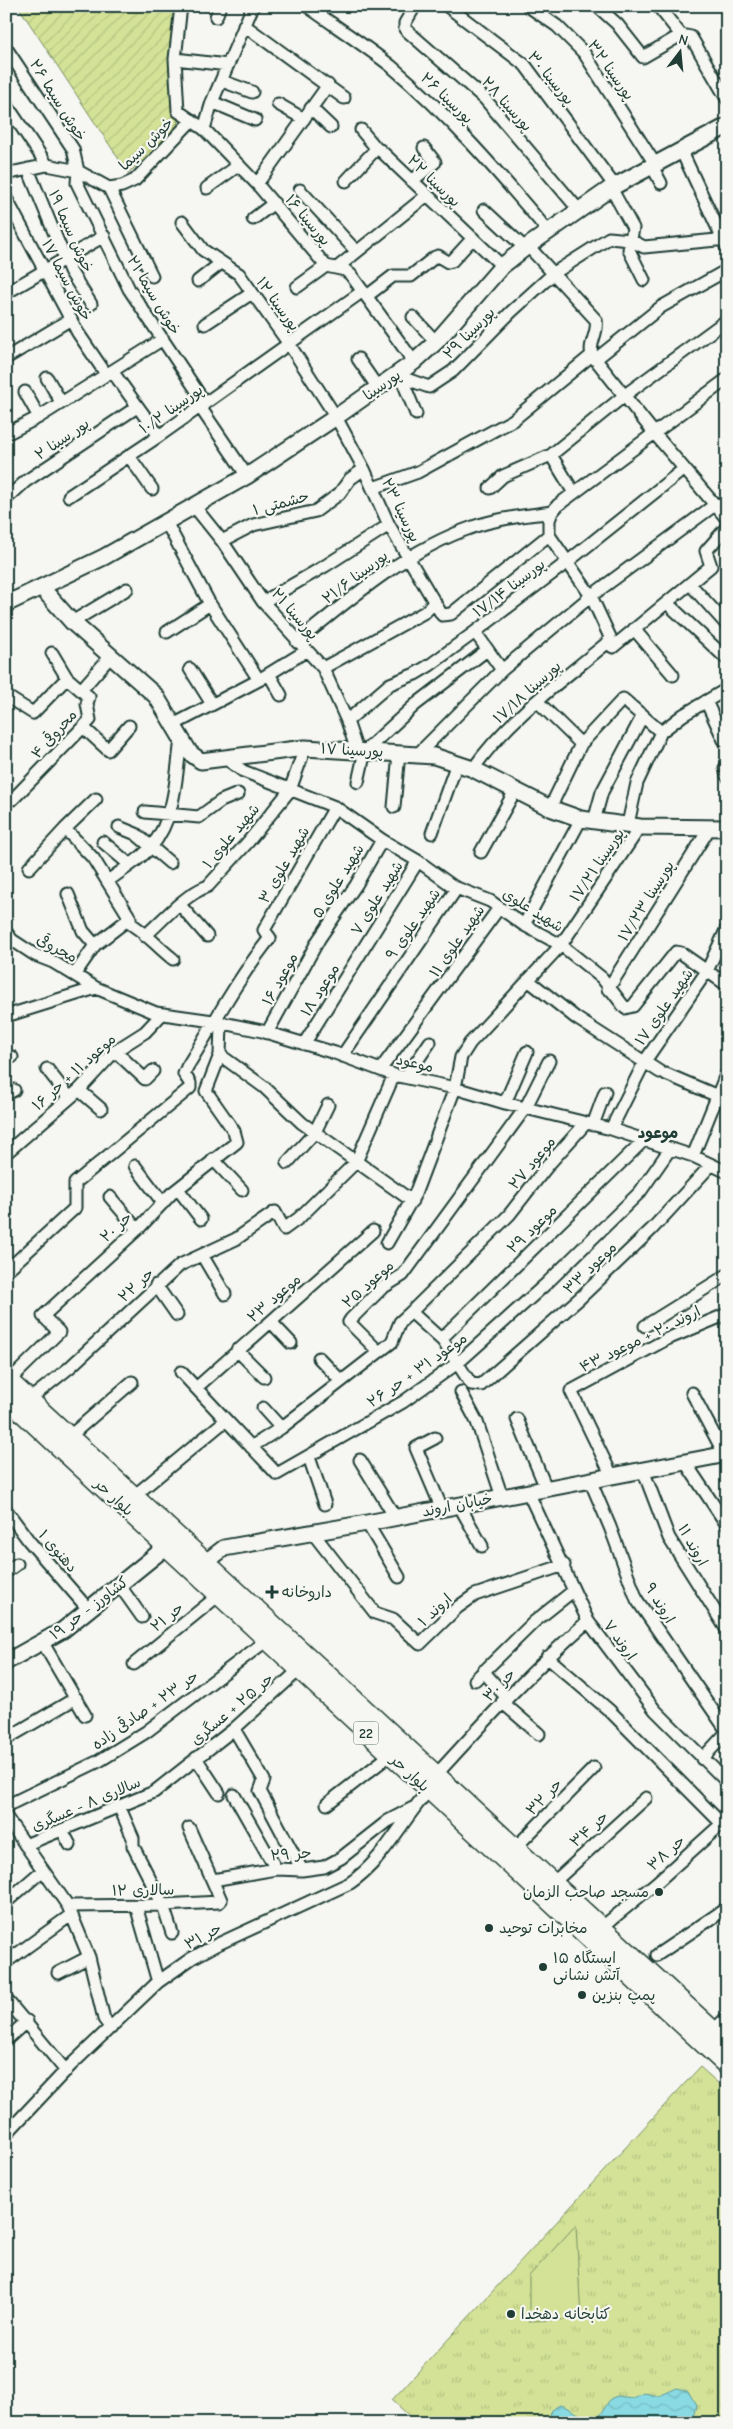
<svg xmlns="http://www.w3.org/2000/svg" width="733" height="2429" viewBox="0 0 733 2429" font-family="'Comic Neue','Playpen Sans Arabic',sans-serif">
  <style>
    .park { fill: url(#park-tufts); stroke: #799065 }
    .garden { fill: url(#garden-furrows); stroke: #799065 }
    .pitch { fill: #d3e296; stroke: #799065 }
    .water { fill: url(#water-waves); stroke: #5f9b9d }
    .lines { fill: none; stroke-linecap: round; stroke-linejoin: round }
    .street-casing { stroke: #1f3d34; stroke-width: 15 }
    .secondary-casing { stroke: #1f3d34; stroke-width: 19 }
    .primary-casing { stroke: #1f3d34; stroke-width: 21 }
    .street { stroke: #f6f6f2; stroke-width: 11 }
    .secondary { stroke: #f6f6f2; stroke-width: 15 }
    .primary { stroke: #f6f6f2; stroke-width: 18 }
    .poi-dot { fill: #1f3d34; stroke: #f6f6f2; stroke-width: 2 }
    .labels { text-anchor: middle; dominant-baseline: central; stroke-width: 4.5; stroke-linejoin: round; paint-order: stroke }
    .shield { fill: #f6f6f2; stroke: #60746d; stroke-width: 1 }
    .shield-label { font-size: 14px; font-weight: bold; fill: #1f3d34 }
    .street-label { font-size: 15px; fill: #1f3d34; stroke: #f6f6f2 }
    .poi-label { font-size: 15px; fill: #1f3d34; stroke: #f6f6f2; text-anchor: start }
    .neighbourhood-label { font-size: 16px; font-weight: bold; fill: #1f3d34; stroke: #f6f6f2 }
  </style>
  <defs>
    <pattern id="park-tufts" width="24" height="20" patternUnits="userSpaceOnUse" patternTransform="scale(1.25)"><rect width="24" height="20" fill="#d3e296"/><path d="M3 7l-1-3M5 7V3M7 7l1-3M15 17l-1-3M17 17v-4M19 17l1-3" fill="none" stroke="#b5c382"/></pattern>
    <pattern id="garden-furrows" width="10" height="10" patternUnits="userSpaceOnUse" patternTransform="scale(1.25)"><rect width="10" height="10" fill="#d3e296"/><path d="M-1 1l2-2M0 10L10 0M9 11l2-2" fill="none" stroke="#b5c382"/></pattern>
    <pattern id="water-waves" width="16" height="10" patternUnits="userSpaceOnUse" patternTransform="scale(1.25)"><rect width="16" height="10" fill="#89dae3"/><path d="M0 5q4-4 8 0t8 0" fill="none" stroke="#76bcc3"/></pattern>
  </defs>
  <rect width="100%" height="100%" fill="#f6f6f2"/>
  <filter id="ink" filterUnits="userSpaceOnUse"><feTurbulence type="fractalNoise" baseFrequency=".02" numOctaves="2"/><feDisplacementMap in="SourceGraphic" scale="10" xChannelSelector="R" yChannelSelector="G"/><feConvolveMatrix kernelMatrix="1 2 1 2 8 2 1 2 1" color-interpolation-filters="sRGB"/></filter>
  <g filter="url(#ink)">
    <path class="park" d="M700,2067L727,2091V2423H417L392,2400Z"/>
    <path class="garden" d="M18,6H175L172,50L178,127L163,145L128,173Z"/>
    <path class="pitch" d="M576,2225L581,2319L529,2321V2276Z"/>
    <path class="water" d="M677,2388L688,2391L696,2405L694,2414L679,2423L649,2421L553,2423L550,2416L551,2410L560,2405C574,2409 583,2421 599,2418L610,2399L617,2396L633,2398L644,2393L659,2396Z"/>
    <g class="lines">
      <g class="street-casing">
        <path id="street" d="M181,6L175,59L178,111L204,129L257,184L326,266L345,270L351,275L414,362
          M307,6C335,26 364,45 391,66C449,115 499,173 548,231
          M415,6L405,23V29L484,98L578,209
          M447,6L525,65L614,185
          M528,6L557,26L584,53L655,164
          M597,6L617,24L643,57L681,35L691,37L727,99
          M658,6L681,35
          M724,6L727,10
          M216,17L220,6
          M244,25L344,98
          M6,48L73,149L78,171L77,183L129,289L205,403
          M175,59L228,65
          M222,81L252,92
          M212,102L255,120
          M6,104L47,165
          M278,104L304,119
          M311,108L331,127
          M204,129L212,102L253,6
          M361,130L377,149
          M681,150L727,248
          M652,166L661,183
          M28,169L70,271L91,304
          M6,174L47,165L78,171L109,188L122,186L135,180L192,120
          M346,181L375,150H380L502,266
          M412,181L435,162L424,148
          M257,184L328,85
          M109,188L152,276
          M207,188L239,165
          M611,188L633,228L629,250L644,280
          M300,190L356,251
          M6,198L78,333L106,374
          M484,210L525,248
          M253,219L274,203
          M182,222L203,250L239,274L289,344L336,417L364,469L389,525L442,615L451,614L549,535
          M528,246L596,320C599,333 588,343 592,355L654,433L727,519
          M338,267L426,196
          M198,281L221,263
          M297,287L326,266
          M6,293L104,236
          M367,296L393,276H411L435,257L438,256L448,262L452,261L473,238
          M413,317L436,342
          M205,324L252,293
          M6,358L71,319
          M358,359L378,388
          M596,359L661,307L727,270
          M112,371L159,436
          M395,375L429,387L453,371L511,312L554,273L609,238L630,240L644,247L727,239
          M401,377L416,414
          M47,378L61,402
          M25,392L39,417
          M200,407L247,476
          M6,434L39,417L163,339
          M551,455L574,493
          M129,456L152,489
          M373,488L418,472L513,420L592,355
          M490,488L503,476L551,455L625,395L727,320
          M69,496L159,436L363,291
          M6,499L26,481L137,407
          M194,506L222,541L263,602L323,668L347,721L357,751
          M166,522L210,604L259,680
          M222,541L253,525L316,511L339,494L350,479L364,469
          M690,584L727,625
          M263,602L325,566L389,525
          M667,603L727,659
          M72,622L127,589
          M634,629L673,675
          M167,632L210,604
          M475,632L502,670
          M297,642C352,597 406,550 473,527C498,518 525,516 552,512
          M607,643L610,637L591,596L549,535V520L552,512L558,505L727,379
          M607,643L613,647L711,566L706,551L727,527
          M52,653L67,678
          M323,668L425,612L435,602
          M190,669L212,704
          M269,674L281,695
          M81,690L110,657
          M6,696L33,713L67,678L89,697L87,704L90,720L13,799
          M537,701L581,744
          M706,701L724,740
          M347,721L390,684L415,674L430,665L475,632L566,563L684,469
          M173,725L259,680L306,651
          M84,728L108,750L129,726
          M417,755L502,670L591,596L716,504
          M225,758L243,771L335,807L382,840L418,861L454,887L490,901L524,925L561,945L602,978L625,1008L633,1006L676,952L681,953L727,985
          M725,768L727,776
          M473,769C506,721 562,680 607,643
          M358,782L365,751L415,705L487,650
          M394,807L399,753
          M550,808L581,744L623,699L661,732
          M145,812L199,817L221,801L238,794
          M594,821L602,792L643,715
          M628,824L637,783L661,732L683,715L727,689
          M119,827L136,834L170,863
          M65,829L93,858L130,918L95,945L75,974
          M432,833L457,763
          M103,842L129,864
          M481,852L516,789
          M29,868L65,829L96,799
          M108,881C122,870 140,860 151,847C176,818 176,775 181,739
          M68,894L83,931L95,945
          M180,905L207,936
          M126,921C144,930 157,947 173,959
          M524,925L581,819
          M6,932L12,940L35,955L53,962L96,988L156,1013L213,1021L262,1031L335,1053L394,1075L455,1088L505,1103L611,1129L693,1156L727,1172
          M145,936C164,919 184,895 208,886L248,842L290,790L305,748
          M528,980L576,1018L660,1072
          M608,989L709,829
          M6,1016L96,988
          M267,1033L319,939L356,885L382,840
          M304,1044L418,861
          M115,1051L145,1079L153,1071
          M220,1055L264,1087L302,1123L412,1201
          M342,1056L457,888
          M6,1058L12,1057
          M549,1061L526,1107L403,1275L382,1288L351,1319L349,1322L379,1352L392,1342L400,1322L411,1312L443,1341L471,1384L481,1385L580,1298L652,1229L711,1165
          M47,1069L69,1097
          M380,1070L499,908
          M666,1074L727,1100
          M406,1077L430,1042
          M79,1090L101,1109
          M6,1094L14,1090
          M505,1103L527,1052
          M593,1125L605,1092
          M611,1129L645,1061L707,971L727,928
          M6,1153L79,1090L115,1051L145,1032L162,1014
          M693,1156L727,1072
          M213,1159L242,1190
          M287,1163L315,1132L328,1105
          M135,1166L163,1203
          M178,1189L201,1219
          M110,1197L137,1229
          M387,1243L415,1194L455,1088L461,1057L470,1043L561,945L640,827
          M202,1255L225,1294
          M6,1271L75,1208V1183L190,1088V1083L184,1074L187,1067C214,1023 238,978 270,938L264,930L335,807
          M156,1285L177,1315
          M411,1312L509,1215L549,1164L586,1123
          M271,1322L291,1343
          M645,1326L727,1275
          M441,1339L643,1141
          M237,1350L264,1377
          M319,1358L341,1381
          M181,1372L226,1420
          M9,1381L59,1332L43,1316L140,1227L171,1194L237,1142L234,1131L206,1091L220,1055L221,1024
          M196,1388L373,1231
          M461,1392L477,1422L502,1497
          M692,1393L727,1459
          M30,1399L69,1368L180,1265L236,1239L275,1212L284,1229L299,1218L356,1162L394,1075
          M263,1408L281,1428
          M517,1419L546,1488
          M70,1436L132,1382
          M435,1438L416,1448L442,1509
          M251,1447L281,1428L379,1352
          M309,1457L325,1504
          M360,1460L395,1517
          M685,1462L727,1525
          M643,1470L669,1538L727,1630
          M612,1476L571,1391L667,1339L727,1314
          M590,1480L610,1527L637,1600L727,1731
          M528,1492L588,1621L655,1710L725,1780
          M134,1496L226,1420L277,1474L403,1402L459,1362L547,1283L640,1192L670,1149
          M459,1505L482,1546
          M6,1510L29,1541L89,1610
          M367,1523L399,1577
          M312,1532L375,1613L393,1619L420,1644L458,1607L475,1595L564,1565
          M6,1572L17,1564
          M120,1586L142,1617
          M43,1643L85,1715
          M547,1657L610,1711L722,1824
          M134,1664L219,1595
          M483,1671L507,1698
          M475,1680L534,1622L573,1591
          M502,1702L539,1734
          M234,1729L264,1780L260,1791L302,1870
          M6,1739L76,1698
          M196,1758L219,1793
          M702,1759L727,1732
          M436,1775C485,1721 533,1669 588,1621
          M234,1795L276,1869
          M327,1804L390,1755
          M6,1806L99,1761L146,1732L267,1640
          M119,1806L133,1838V1846L163,1905L172,1933
          M6,1817L68,1906L89,1957L104,2019L111,2028
          M62,1830L70,1845
          M25,1845L154,1792L234,1729L299,1670
          M515,1848L594,1768
          M213,1880L276,1869L302,1870L324,1867L341,1858L388,1821L413,1808
          M553,1883L646,1798
          M6,1902L43,1870
          M68,1906L163,1905L219,1902L221,1900L189,1828
          M136,1906L158,1982
          M601,1928L656,1883L727,1819
          M657,1955L727,1908
          M6,1962L71,1915
          M58,1973L89,1957
          M6,1999L66,2071
          M713,2031L727,2017
          M6,2040L27,2021
          M6,2134L70,2066L158,1982L192,1958L216,1945L350,1883C384,1860 402,1820 429,1790"/>
      </g>
      <g class="secondary-casing">
        <path id="secondary" d="M42,588L72,622L156,696L190,753L201,761L305,748L434,756L473,769L550,808L581,819L640,827L727,828
          M6,604L104,557L247,476L336,417L414,362L436,342L502,266L525,248L611,188L727,126
          M197,1569L224,1548L367,1523L727,1454
          M6,1662L63,1630L167,1546"/>
      </g>
      <g class="primary-casing">
        <path id="primary" d="M6,1378L727,2043
          M6,1398L727,2066"/>
      </g>
      <use href="#street" class="street"/>
      <use href="#secondary" class="secondary"/>
      <use href="#primary" class="primary"/>
    </g>
  </g>
  <g class="poi-dot">
    <path d="M269.5 1584.5h5v5h5v5h-5v5h-5v-5h-5v-5h5z"/>
    <circle cx="659" cy="1892" r="5"/>
    <circle cx="489" cy="1928" r="5"/>
    <circle cx="543" cy="1967" r="5"/>
    <circle cx="582" cy="1995" r="5"/>
    <circle cx="511" cy="2314" r="5"/>
  </g>
  <g class="labels">
    <rect class="shield" x="353.5" y="1721.5" width="25" height="23" rx="4"/>
    <g class="shield-label">
      <text x="366" y="1733">22</text>
    </g>
    <g class="street-label">
      <text transform="translate(611 70) rotate(55)">پورسینا ۳۲</text>
      <text transform="translate(551 78) rotate(51)">پورسینا ۳۰</text>
      <text transform="translate(447 98) rotate(44)">پورسینا ۲۶</text>
      <text transform="translate(58 100) rotate(58)">خوش سیما ۲۶</text>
      <text transform="translate(507 104) rotate(48)">پورسینا ۲۸</text>
      <text transform="translate(146 144) rotate(-44)">خوش سیما</text>
      <text transform="translate(434 181) rotate(44)">پورسینا ۲۲</text>
      <text transform="translate(308 220) rotate(50)">پورسینا ۱۶</text>
      <text transform="translate(71 231) rotate(66)">خوش سیما ۱۹</text>
      <text transform="translate(67 280) rotate(62)">خوش سیما ۱۷</text>
      <text transform="translate(154 295) rotate(59)">خوش سیما ۲۱</text>
      <text transform="translate(278 304) rotate(54)">پورسینا ۱۲</text>
      <text transform="translate(469 333) rotate(-45)">پورسینا ۲۹</text>
      <text transform="translate(382 385) rotate(-35)">پورسینا</text>
      <text transform="translate(171 409) rotate(-35)">پورسینا ۱۰/۲</text>
      <text transform="translate(62 439) rotate(-34)">پور سینا ۲</text>
      <text transform="translate(281 503) rotate(-15)">حشمتی ۱</text>
      <text transform="translate(401 510) rotate(64)">پورسینا ۲۳</text>
      <text transform="translate(355 577) rotate(-37)">پورسینا ۲۱/۶</text>
      <text transform="translate(509 588) rotate(-37)">پورسینا ۱۷/۱۴</text>
      <text transform="translate(295 614) rotate(49)">پورسینا ۲۱</text>
      <text transform="translate(527 692) rotate(-42)">پورسینا ۱۷/۱۸</text>
      <text transform="translate(54 734) rotate(-48)">محروقی ۴</text>
      <text transform="translate(352 750) rotate(3)">پورسینا ۱۷</text>
      <text transform="translate(231 836) rotate(-50)">شهید علوی ۱</text>
      <text transform="translate(284 865) rotate(-60)">شهید علوی ۳</text>
      <text transform="translate(597 865) rotate(-56)">پورسینا ۱۷/۲۱</text>
      <text transform="translate(338 881) rotate(-58)">شهید علوی ۵</text>
      <text transform="translate(377 898) rotate(-58)">شهید علوی ۷</text>
      <text transform="translate(646 901) rotate(-58)">پورسینا ۱۷/۲۳</text>
      <text transform="translate(533 910) rotate(32)">شهید علوی</text>
      <text transform="translate(413 924) rotate(-55)">شهید علوی ۹</text>
      <text transform="translate(457 941) rotate(-55)">شهید علوی ۱۱</text>
      <text transform="translate(57 948) rotate(28)">محروقی</text>
      <text transform="translate(280 979) rotate(-61)">موعود ۱۶</text>
      <text transform="translate(320 990) rotate(-58)">موعود ۱۸</text>
      <text transform="translate(664 1007) rotate(-55)">شهید علوی ۱۷</text>
      <text transform="translate(415 1063) rotate(13)">موعود</text>
      <text transform="translate(74 1072) rotate(-42)">موعود ۱۱ + حر ۱۶</text>
      <text transform="translate(532 1163) rotate(-50)">موعود ۲۷</text>
      <text transform="translate(116 1227) rotate(-42)">حر ۲۰</text>
      <text transform="translate(532 1229) rotate(-44)">موعود ۲۹</text>
      <text transform="translate(590 1268) rotate(-44)">موعود ۳۳</text>
      <text transform="translate(368 1284) rotate(-42)">موعود ۲۵</text>
      <text transform="translate(136 1285) rotate(-43)">حر ۲۲</text>
      <text transform="translate(274 1298) rotate(-41)">موعود ۲۳</text>
      <text transform="translate(640 1339) rotate(-26)">اروند ۲۰ + موعود ۴۳</text>
      <text transform="translate(417 1370) rotate(-35)">موعود ۳۱ + حر ۲۶</text>
      <text transform="translate(114 1497) rotate(43)">بلوار حر</text>
      <text transform="translate(457 1505) rotate(-11)">خیابان اروند</text>
      <text transform="translate(693 1545) rotate(61)">اروند ۱۱</text>
      <text transform="translate(58 1551) rotate(49)">دهنوی ۱</text>
      <text transform="translate(660 1603) rotate(59)">اروند ۹</text>
      <text transform="translate(89 1608) rotate(-37)">کشاورز - حر ۱۹</text>
      <text transform="translate(435 1610) rotate(-43)">اروند ۱</text>
      <text transform="translate(167 1617) rotate(-39)">حر ۲۱</text>
      <text transform="translate(620 1640) rotate(54)">اروند ۷</text>
      <text transform="translate(499 1685) rotate(-46)">حر ۳۰</text>
      <text transform="translate(232 1709) rotate(-40)">حر ۲۵ + عسگری</text>
      <text transform="translate(145 1710) rotate(-35)">حر ۲۳ + صادقی زاده</text>
      <text transform="translate(410 1773) rotate(43)">بلوار حر</text>
      <text transform="translate(544 1797) rotate(-46)">حر ۳۲</text>
      <text transform="translate(86 1804) rotate(-23)">سالاری ۸ - عسگری</text>
      <text transform="translate(589 1829) rotate(-42)">حر ۳۴</text>
      <text transform="translate(666 1853) rotate(-42)">حر ۳۸</text>
      <text transform="translate(291 1854) rotate(-4)">حر ۲۹</text>
      <text transform="translate(143 1890) rotate(-1)">سالاری ۱۲</text>
      <text transform="translate(203 1936) rotate(-28)">حر ۳۱</text>
    </g>
    <g class="poi-label">
      <text x="282" y="1592">داروخانه</text>
      <text x="649" y="1892" text-anchor="end">مسجد صاحب الزمان</text>
      <text x="499" y="1928">مخابرات توحید</text>
      <text x="553" y="1958">ایستگاه ۱۵<tspan x="553" dy="17">آتش نشانی</tspan></text>
      <text x="592" y="1995">پمپ بنزین</text>
      <text x="521" y="2314">کتابخانه دهخدا</text>
    </g>
    <g class="neighbourhood-label">
      <text x="658" y="1133">موعود</text>
    </g>
  </g>
  <rect width="733" height="2429" fill="none" stroke="#f6f6f2" stroke-width="25"/>
  <rect x="12" y="12" width="708" height="2404" fill="none" stroke="#1f3d34" stroke-width="2" filter="url(#ink)"/>
  <g transform="translate(680 52) rotate(16)" stroke="#f6f6f2" stroke-width="4" paint-order="stroke">
  <path d="M0-4L9 19L0 12L-9 19Z" fill="#1f3d34"/>
  <text y="-8" font-size="14" font-weight="bold" text-anchor="middle" fill="#1f3d34">N</text>
  </g>
</svg>
